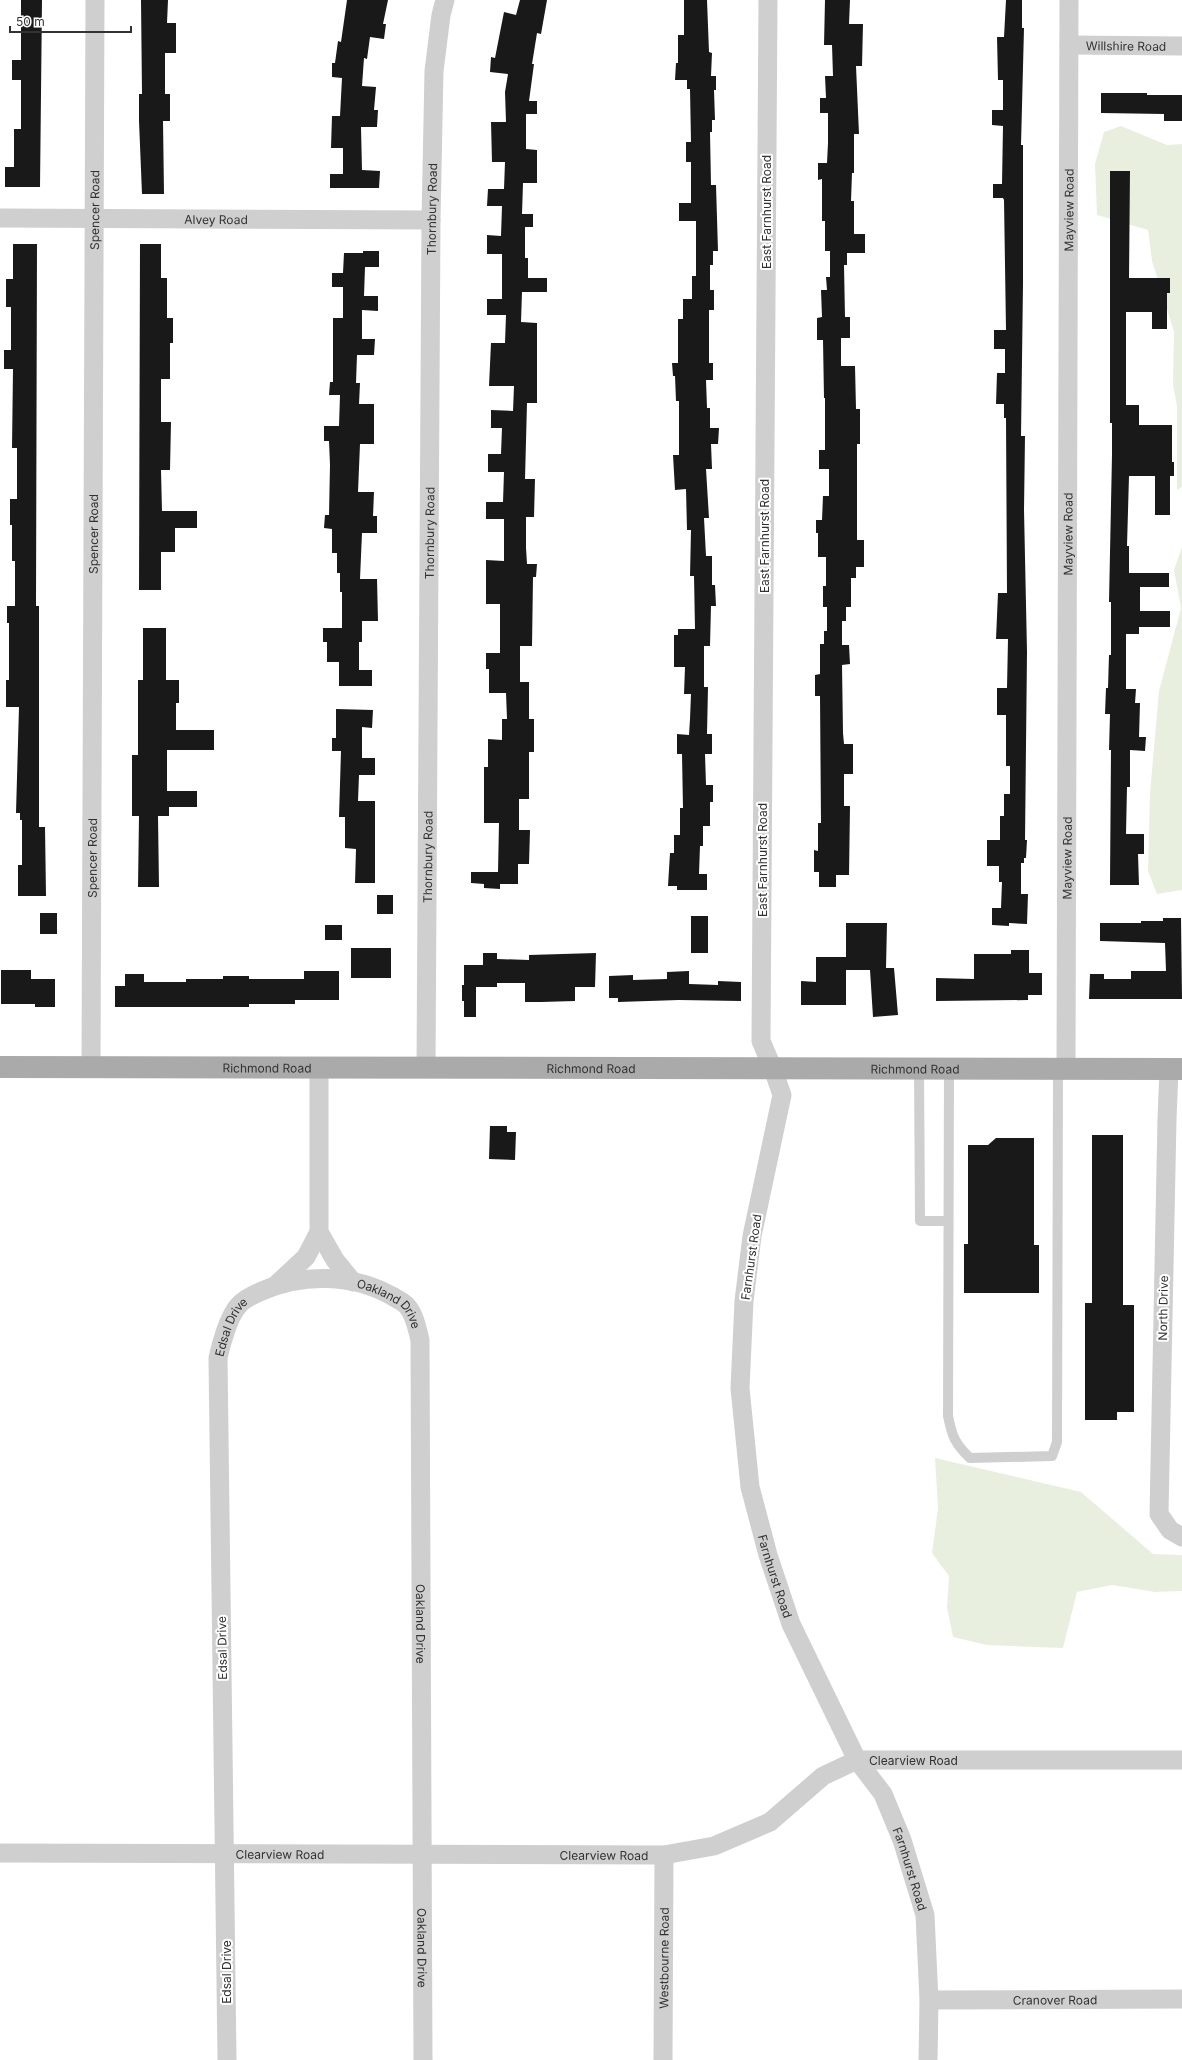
<svg xmlns="http://www.w3.org/2000/svg" width="1182" height="2060" viewBox="0 0 1182 2060" font-family="Inter,sans-serif">
  <style>
    .green { fill: #e9efdf }
    .building { fill: #191919 }
    .lines { fill: none; stroke-linecap: round; stroke-linejoin: round }
    .lane { stroke: #cfcfcf; stroke-width: 10 }
    .street { stroke: #cfcfcf; stroke-width: 19 }
    .primary { stroke: #aaa; stroke-width: 22 }
    .labels { text-anchor: middle; dominant-baseline: central; stroke-width: 4; stroke-linejoin: round; paint-order: stroke }
    .street-label { font-size: 12px; fill: #323232; stroke: #fff }
  </style>
  <rect width="100%" height="100%" fill="#fff"/>
  <path class="green" d="M1121,126L1167,145L1182,144V487L1177,490V406L1173,385L1174,332L1152,261L1148,230L1097,215L1095,164L1104,132Z
    M1182,547V890L1157,894L1148,871L1150,793L1159,691L1181,608L1174,570Z
    M935,1458L1081,1492L1153,1554L1182,1555V1591L1155,1592L1112,1585L1077,1592L1063,1648L987,1645L953,1637L947,1608L949,1576L932,1553L938,1508Z"/>
  <path class="building" d="M21,0H42L40,187H5V167H14V129H21V80H12V60H21Z
    M141,0H168L167,23H176V53H165V94H170V121H163L164,194H142L139,121V94H142Z
    M347,0H388L383,24H386L384,39L370,37L367,59L364,58L362,86L376,87L374,110H378L377,127H361L362,170L380,171L379,188H330V174H343V148H331L332,116H340L342,78L332,77V63H335L338,41L341,42Z
    M520,0H547L541,34L537,33L532,64H534L529,101H537V114H526V149L537,150V183H523L522,214H533V227H525V258H528V278H547V292H522L521,322L537,323V403H527L525,479H535L534,517H526V548L527,564H537L536,577H533L532,646H520V682H529V719H534V752H529V799H519V830H530L529,864H518V884H500V889L484,888V884L471,883V872H498L499,823H484V767H488V739L502,740V719H507L506,693H489V669H486V653H500V604H486V560L504,561V519H486V502H503L504,472H488V454H501L502,428H491V410L513,411L514,386H489L491,343H505L506,315H487V299H502V254H487V235L501,236L502,206H487L488,189H504L505,162H492L491,122H506L505,92L508,74L490,72L491,57L495,58L504,12L516,15Z
    M684,0H707L709,52L712,53L711,76H716V90H714L715,120H712V132H710L711,185H716L718,251H713V265H710V290H714V310H709V363H713V380H706L707,408H710V428H719L718,444H711L712,469H706L709,518H704L706,556H712V585H715L716,606H711L710,646H704V687H708L707,734H712V754H705L706,785H713V802H710V826H703V846H700L699,874H707V890H677V886H668L670,853H674V835H680V808H683L682,754H677V734L689,735L690,719L691,694H684L685,667H674V635H678V629H695L694,576H690L691,530H687L686,489L675,490L673,455H679V401H676L675,376H673L672,363H678V319H683V299H692V276H696V221H679V203H691V162H686V142H691L690,89H687V80H675L676,63H678V35H684Z
    M825,0H850L849,24H863L862,66H856L859,134H854V173H852L851,201H854V234H865V253H847V265H844L845,317H850V338H841V366H855L856,409H860V444H857V540H864V567H856V578H851V607H846V621H842V645H849L850,664L842,665L843,733L844,744H853V774H844V806H850L849,875H836V887H819V872H814V850L818,851V823H821L820,696H815V675L820,674V644H824V631H827V607H823V586H826V557H818V533H816V520H822L823,496H829V469H819V450H825V398H824L823,340H817V318L822,317L821,290H827L826,277H830V251H825V221H822V179L818,180V163H827L828,143V113H820V98H826L825,76H833L832,45H824Z
    M1006,0H1022V28H1024L1021,145H1023V284L1021,436H1025L1024,510L1027,652L1025,840H1027L1026,858H1024V863H1021V894H1028L1027,924L1009,923V926L992,925V908H1001L1002,882H999V866H987V840H1000V816H1004V794H1010V766H1006V715H997V688H1007L1008,639H996L998,593H1007L1006,418H1004V404H996L997,373H1005V349H994V330H1006L1004,200L1003,198H993V184H1002L1003,126L992,125V110H1003V80H998L997,37H1004Z
    M1101,93H1147V95H1182V121H1164V114L1101,113Z
    M1110,171H1130L1129,278H1170V293H1167V329H1152V312H1126V405H1139V425H1172V462H1174V476H1170V515H1155V476H1129L1127,546H1129V573H1169V587H1140V611H1170V627H1139V634H1126V689H1136L1135,703H1140L1139,737H1146L1145,751L1130,750V787H1127L1126,834H1144V854H1138L1139,885H1110L1111,750H1109L1110,714H1105L1106,688H1108L1109,655H1111V602H1109L1112,455V423H1110Z
    M13,244H37L36,606H39V827H45L46,896H18V865H22V820H20V813H16L19,707H6V680H9V623H7V606H15V561H12V525H10V499H17V448H12L13,369H4V350H11V307H6V279H13Z
    M140,244H161V278H167V318H173V343H170V379H161V422H171L170,470H161L162,511H197V528H175V552H161V590H139Z
    M363,251H379V267H365L364,296H378V311L362,310V339H375L374,355H357L356,383H360L359,404H374V444H360L358,492H374L373,516H377V533H362L360,579H377L378,621H362V642H359V670H372V686H339V662H327V642H323V628H342V592H340V573H337V553H332V529L324,528L325,515H329L330,465L329,441H324V426H339L340,395H329L330,382H333V318H343V287H332V273H343L344,253H363Z
    M143,628H166V680H179V703H176V730H214V750H167V791H197V807H169V816H158L159,887H138L139,816H132V755H138V680H143Z
    M336,709L373,710L372,728L362,727V758H375V775H359L358,801H375V883H355L356,849L345,848V817H339L341,751H332V738H336Z
    M377,895H393V914H377Z
    M40,913H57V934H40Z
    M691,916H708V953H691Z
    M1163,918H1181L1182,999H1089L1090,974H1104V979H1131V971H1166L1165,943L1100,941V923H1141V921H1163Z
    M846,923H887L886,968H894L898,1015L873,1017L870,970H846V1005H801V981L816,982V957H846Z
    M325,925H342V940H325Z
    M351,948H391V978H351Z
    M1011,950H1029V973H1042V995H1028V1000L936,1001V978L974,979V954H1011Z
    M483,953H497V959L529,960V955L596,953L595,987H575V1001L541,1002H525V983H497V987H476V1017H464V1001H462V985H464V965H483Z
    M1,970H31V979H55V1007H35V1004H1Z
    M304,971H339V1000H295V1004H249V1007H115V986H125V974H144V982H186V979H223V976H249V979H304Z
    M689,971V984L718,985V981L741,982V1001L679,1000L618,1002V998H609V976L633,975V980L667,979V972Z
    M490,1126H507V1132H516L515,1160L489,1159Z
    M1092,1135H1123V1305H1134V1412H1117V1420H1085V1303H1092Z
    M996,1138H1034V1245H1039V1293H964V1244H968V1145H988Z"/>
  <g class="lines">
    <path class="lane" d="M919,1068L920,1221H948
      M949,1068L948,1416C952,1436 955,1444 970,1458L1052,1456L1057,1442L1058,1069"/>
    <g class="street">
      <path id="s1" d="M768,0L761,1041L773,1069L782,1095L752,1236L744,1301L740,1388L750,1487L768,1555L791,1624L857,1760L883,1794L902,1840L925,1915L929,2000L928,2060"/>
      <path id="s2" d="M1069,45L1182,46"/>
      <path id="s3" d="M0,218L431,220"/>
      <path id="s4" d="M91,1067L95,0"/>
      <path d="M319,1067V1232L335,1260L353,1282"/>
      <path id="s5" d="M426,1068L431,220L434,71L441,15L445,0"/>
      <path id="s6" d="M1066,1069L1069,0"/>
      <path d="M1169,1069L1167,1119L1159,1514L1170,1530L1182,1537"/>
      <path d="M277,1284L306,1257L319,1232"/>
      <path id="s7" d="M0,1853L664,1855L714,1846L770,1822L823,1776L857,1760H1182"/>
      <path id="s8" d="M929,2000L1182,1999"/>
      <path id="s9" d="M227,2060L218,1358C221,1344 229,1315 239,1305C245,1298 255,1294 262,1291C303,1273 353,1274 392,1296C397,1299 404,1302 407,1306C415,1315 417,1329 420,1340L423,2060"/>
      <path id="s10" d="M663,2060L664,1855"/>
    </g>
    <path class="primary" id="s11" d="M0,1067L1182,1069"/>
  </g>
  <g class="labels">
    <g class="street-label">
      <text stroke="none"><textPath href="#s2" startOffset="57">Willshire Road</textPath></text>
      <text stroke="none"><textPath href="#s5" startOffset="859">Thornbury Road</textPath></text>
      <text stroke="none"><textPath href="#s4" startOffset="857">Spencer Road</textPath></text>
      <text stroke="none"><textPath href="#s6" startOffset="859">Mayview Road</textPath></text>
      <text transform="translate(766 212) rotate(-90)">East Farnhurst Road</text>
      <text stroke="none"><textPath href="#s3" startOffset="216">Alvey Road</textPath></text>
      <text stroke="none"><textPath href="#s5" startOffset="535">Thornbury Road</textPath></text>
      <text stroke="none"><textPath href="#s4" startOffset="533">Spencer Road</textPath></text>
      <text stroke="none"><textPath href="#s6" startOffset="535">Mayview Road</textPath></text>
      <text transform="translate(764 536) rotate(-90)">East Farnhurst Road</text>
      <text stroke="none"><textPath href="#s5" startOffset="211">Thornbury Road</textPath></text>
      <text stroke="none"><textPath href="#s4" startOffset="209">Spencer Road</textPath></text>
      <text stroke="none"><textPath href="#s6" startOffset="211">Mayview Road</textPath></text>
      <text transform="translate(762 860) rotate(-90)">East Farnhurst Road</text>
      <text stroke="none"><textPath href="#s11" startOffset="267">Richmond Road</textPath></text>
      <text stroke="none"><textPath href="#s11" startOffset="591">Richmond Road</textPath></text>
      <text stroke="none"><textPath href="#s11" startOffset="915">Richmond Road</textPath></text>
      <text transform="translate(751 1257) rotate(-82)">Farnhurst Road</text>
      <text stroke="none"><textPath href="#s9" startOffset="924">Oakland Drive</textPath></text>
      <text transform="translate(1163 1308) rotate(-89)">North Drive</text>
      <text stroke="none"><textPath href="#s9" startOffset="736">Edsal Drive</textPath></text>
      <text stroke="none"><textPath href="#s1" startOffset="1588">Farnhurst Road</textPath></text>
      <text stroke="none"><textPath href="#s9" startOffset="1260">Oakland Drive</textPath></text>
      <text transform="translate(222 1648) rotate(-91)">Edsal Drive</text>
      <text stroke="none"><textPath href="#s7" startOffset="940">Clearview Road</textPath></text>
      <text stroke="none"><textPath href="#s7" startOffset="280">Clearview Road</textPath></text>
      <text stroke="none"><textPath href="#s7" startOffset="604">Clearview Road</textPath></text>
      <text stroke="none"><textPath href="#s1" startOffset="1912">Farnhurst Road</textPath></text>
      <text stroke="none"><textPath href="#s9" startOffset="1584">Oakland Drive</textPath></text>
      <text stroke="none"><textPath href="#s10" startOffset="102">Westbourne Road</textPath></text>
      <text transform="translate(226 1972) rotate(-90)">Edsal Drive</text>
      <text stroke="none"><textPath href="#s8" startOffset="126">Cranover Road</textPath></text>
    </g>
  </g>
  <path d="M10 26v6h121v-6" fill="none" stroke="#323232" stroke-width="2"/>
  <text x="16" y="26" font-size="12" fill="#323232" stroke="#ffffff" stroke-width="3" paint-order="stroke">50 m</text>
</svg>
